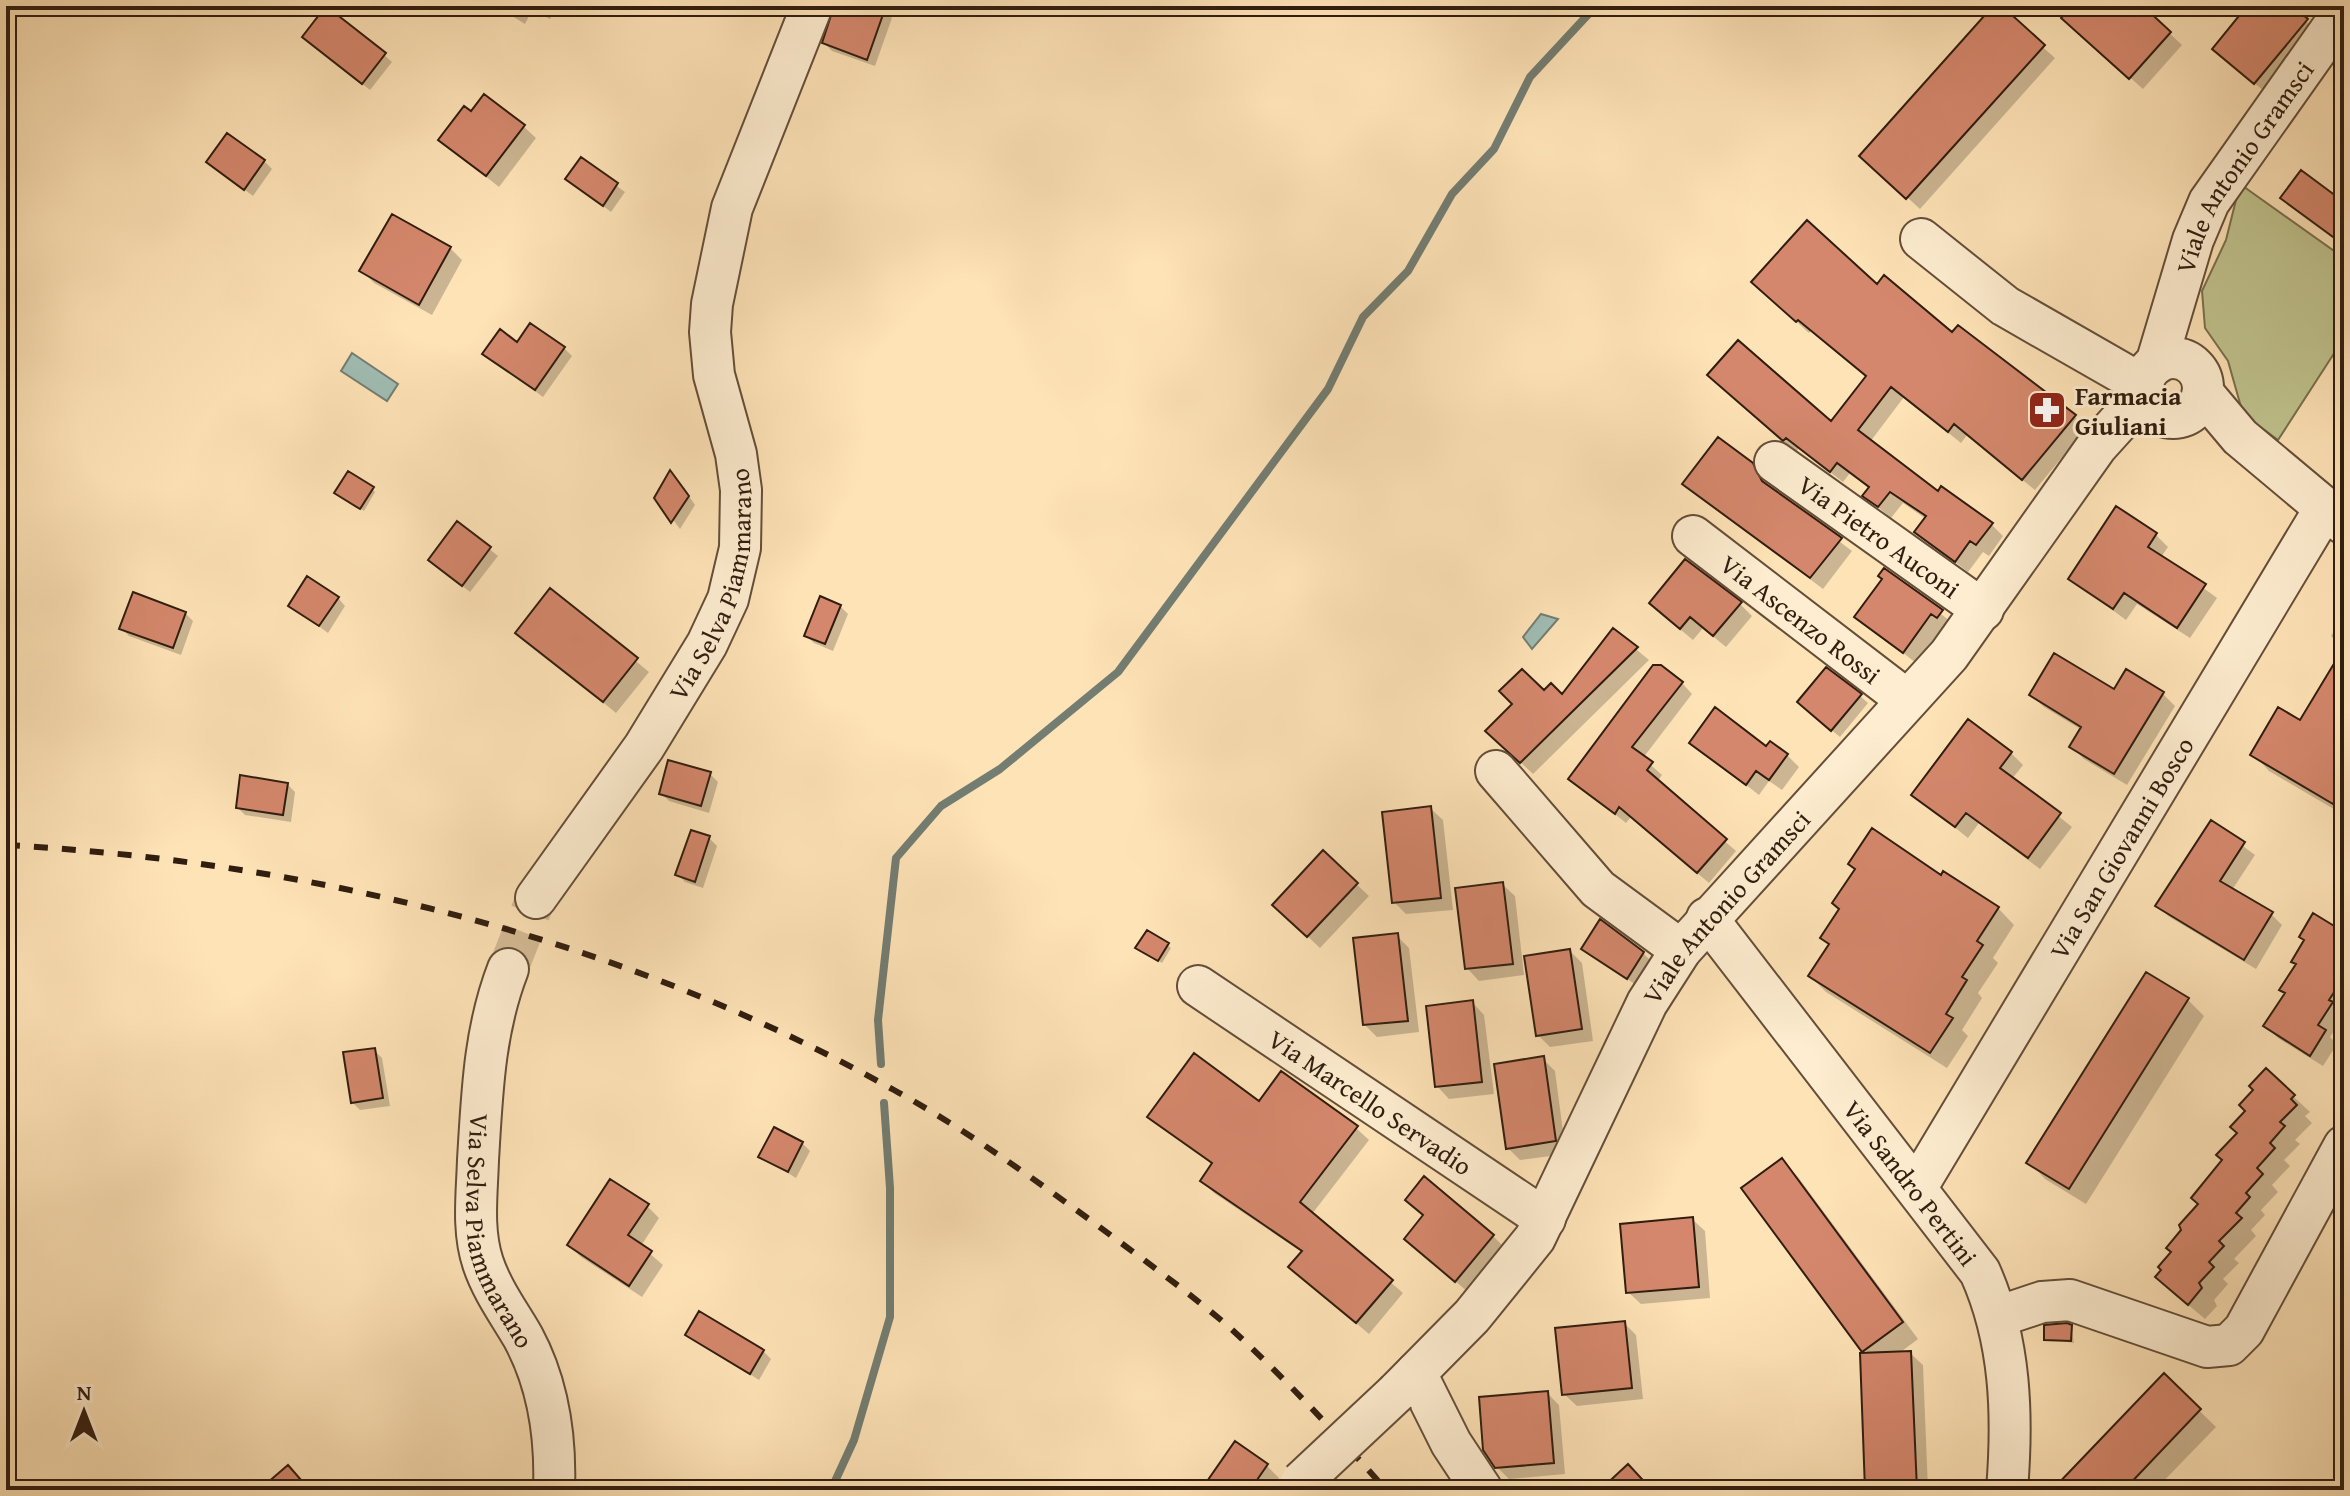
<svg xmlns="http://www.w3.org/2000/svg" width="2350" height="1496" viewBox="0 0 2350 1496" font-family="'Gentium Book Plus',serif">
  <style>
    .green { fill: #c0c38e; stroke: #78704e; stroke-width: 2 }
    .water { fill: #a0bdb4; stroke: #737d72; stroke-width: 2 }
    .shadow { fill: #0003 }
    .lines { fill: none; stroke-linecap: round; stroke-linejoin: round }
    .stream { stroke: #737d72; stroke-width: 8 }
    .building { fill: #d4876c; stroke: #301d0f; stroke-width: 2 }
    .minor-tunnel { stroke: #d5bb95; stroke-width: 40; stroke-dasharray: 40 20; stroke-linecap: butt }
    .minor-casing { stroke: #644e39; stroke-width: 44 }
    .minor { stroke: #feedd0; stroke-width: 40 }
    .rail { stroke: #301d0f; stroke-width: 6; stroke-dasharray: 14 14; stroke-linecap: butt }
    .minor-bridge-casing { stroke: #644e39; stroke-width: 44; stroke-linecap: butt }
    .minor-bridge { stroke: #feedd0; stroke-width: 40 }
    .labels { text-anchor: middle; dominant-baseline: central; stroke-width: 6; stroke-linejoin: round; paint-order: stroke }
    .street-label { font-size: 26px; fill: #301d0f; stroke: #feedd0 }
    .poi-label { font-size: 26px; font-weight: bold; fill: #301d0f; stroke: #feedd0; text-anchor: start }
  </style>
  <rect width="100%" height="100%" fill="#fee3b7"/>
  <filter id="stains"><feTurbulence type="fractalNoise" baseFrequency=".0025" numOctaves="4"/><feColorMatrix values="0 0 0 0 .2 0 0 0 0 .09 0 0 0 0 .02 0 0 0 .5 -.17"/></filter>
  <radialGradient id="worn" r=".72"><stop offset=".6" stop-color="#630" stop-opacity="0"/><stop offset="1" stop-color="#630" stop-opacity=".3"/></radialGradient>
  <path class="green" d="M2240,184L2344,258V338L2278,440L2243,414L2228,361L2205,328L2202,291L2226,240Z"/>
  <path class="water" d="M352,353L398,384L387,401L341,371Z
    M1541,614L1558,619L1532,649L1523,637Z"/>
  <path class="shadow" d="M496,6H557L550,19L532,10L525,24Z
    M837,6H872L892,18L875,66L832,51L824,43Z
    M1996,6L2055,58L1920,209L1874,167Z
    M2075,6H2140L2182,45L2143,89L2076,30Z
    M2250,6H2289L2319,33L2268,94L2226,61Z
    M313,45L384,55L392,62L370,90Z
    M472,114L523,126L536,138L499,187L440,140Z
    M581,160L625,192L611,212L568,179Z
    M264,161L272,169L253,196L208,162Z
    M450,248L462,260L432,315L374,283L362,271Z
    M1877,286L2074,416L2086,428L2035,490L1967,435L1961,443L1904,397L1870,442L1938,494L1991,524L2003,536L1989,556L1983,552L1968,572L1916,532L1926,519L1903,503L1891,518L1865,496L1870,489L1850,473L1843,482L1799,448L1796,452L1722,387L1831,424L1868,377L1812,330L1809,333L1766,294Z
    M564,348L572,356L543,397L485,354Z
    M1749,463L1770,489L1852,551L1823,589L1684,484Z
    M678,480L695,505L680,529L656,497Z
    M372,489L375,492L364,511L340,496Z
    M458,524L498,556L470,592L438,567Z
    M2156,535L2168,547L2161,557L2217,598L2190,638L2137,604L2126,620L2071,579Z
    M1885,571L1954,624L1950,629L1944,625L1916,663L1857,617L1884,580Z
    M551,591L649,672L616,713L518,633Z
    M338,598L345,606L328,633L290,605Z
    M1740,604L1752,616L1726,647L1703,628L1693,640L1663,615Z
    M840,606L848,614L833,651L814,643L806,636Z
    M185,613L193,621L181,655L129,636L121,628Z
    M2344,614V649L2331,636Z
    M1613,630L1649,660L1533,774L1500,743L1544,693L1562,697Z
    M2344,651V815L2269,771L2253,754L2301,723Z
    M2127,672L2163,694L2175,706L2127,785L2084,759L2072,747L2082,730L2044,707L2031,695L2115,692Z
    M1682,683L1692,694L1643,758L1662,775L1657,782L1736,851L1709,883L1631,817L1626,823L1571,779Z
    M1860,696L1868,703L1840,737L1807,710Z
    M1691,742L1766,749L1787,755L1799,767L1782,790L1769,781L1759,795Z
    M2011,753L2023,765L2012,779L2072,827L2040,869L1979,823L1968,838L1914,795Z
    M710,774L718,782L709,813L669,801L661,793Z
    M287,784L295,792L291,822L245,815L238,808Z
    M1430,808L1443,820L1453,910L1406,914L1394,902Z
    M2212,823L2255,855L2232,890L2271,914L2282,925L2256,969L2168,916L2158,905Z
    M709,838L717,846L703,888L685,882L678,874Z
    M1323,853L1369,896L1320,948L1287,917Z
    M1944,874L1998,908L2014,925L1993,958L1998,963L1978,993L1982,998L1962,1030L1968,1036L1947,1068L1826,992L1810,976L1830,946L1822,938Z
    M1502,884L1515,896L1524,975L1479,981L1467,968Z
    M2344,934V1007L2340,1012L2344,1016L2330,1037L2337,1044L2323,1066L2278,1038L2266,1026L2286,994L2282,990L2298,966L2306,941Z
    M1397,936L1409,948L1419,1032L1377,1037L1365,1025Z
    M1167,945L1171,948L1162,963L1138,948Z
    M1584,949L1643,953L1651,961L1636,985Z
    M1570,951L1582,963L1593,1041L1550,1047L1538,1035Z
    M2188,1000L2204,1016L2086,1204L2045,1179L2029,1162Z
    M1472,1002L1484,1015L1494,1094L1449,1099L1437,1086Z
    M374,1050L382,1058L390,1106L360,1110L352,1102Z
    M1543,1059L1555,1071L1566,1154L1520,1160L1508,1148Z
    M2266,1071L2310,1112L2305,1116L2312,1123L2295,1140L2300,1144L2284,1160L2290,1166L2272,1185L2278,1192L2261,1210L2265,1215L2251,1230L2256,1236L2234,1259L2239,1263L2223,1279L2228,1284L2214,1300L2217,1306L2205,1319L2174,1293L2173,1252L2239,1133Z
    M1259,1104L1356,1128L1369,1140L1312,1214L1403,1293L1369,1334L1303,1278V1253L1214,1193L1202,1181L1213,1165L1150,1116Z
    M802,1143L810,1151L796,1178L761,1156Z
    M1782,1161L1798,1177L1918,1339L1898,1354L1910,1353L1923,1365L1928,1490H1867L1868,1355Z
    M647,1206L659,1218L641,1246L663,1265L642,1297L581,1257L569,1245Z
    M1425,1216L1493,1236L1505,1248L1468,1292L1406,1239Z
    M1692,1219L1705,1231L1710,1298L1641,1304L1628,1292Z
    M1624,1323L1636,1335L1643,1399L1577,1406L1564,1394Z
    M2071,1327L2074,1343L2046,1339Z
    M688,1335L763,1351L771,1359L759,1380Z
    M2164,1376L2216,1427L2155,1490H2055Z
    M1547,1393L1559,1405L1565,1474L1509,1479L1497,1467Z
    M1267,1466L1279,1478L1270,1490H1203Z
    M295,1475L306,1490H262Z"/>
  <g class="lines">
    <path class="stream" d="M881,1064L878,1020L896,858L941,806L1000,769L1118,672L1328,389L1363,317L1408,271L1452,194L1494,149L1530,77L1596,6
      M831,1490L854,1440L890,1317V1188L884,1103"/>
  </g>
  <path class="building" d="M326,6L386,53L362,84L302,37Z
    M834,6H886L867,60L822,43Z
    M1993,6H2002L2045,45L1906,199L1859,156Z
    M2072,6H2143L2171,32L2129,79L2061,18Z
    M2247,6H2292L2308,19L2254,84L2212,49Z
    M484,94L525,125L486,176L438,140L464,106L471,111Z
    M227,133L265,160L244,190L206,162Z
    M581,157L618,183L603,206L565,179Z
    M2301,170L2344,202V245L2280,198Z
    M392,214L451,247L419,305L359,271Z
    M1807,220L1877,284L1884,275L1952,332L1958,325L2076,415L2022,480L1954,424L1948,432L1891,387L1858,430L1938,491L1941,486L1993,523L1976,545L1970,541L1955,562L1914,532L1926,516L1890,492L1878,507L1862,496L1869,487L1837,463L1830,472L1786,438L1783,441L1707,375L1738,340L1831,421L1866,376L1798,320L1796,322L1751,282Z
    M530,323L565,347L535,390L482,354L500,329L517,342Z
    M1718,437L1753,463L1762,481L1842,538L1810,578L1682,484Z
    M670,470L689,496L671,523L654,498Z
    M348,471L374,487L360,509L334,493Z
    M2116,506L2157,533L2148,547L2206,584L2177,628L2124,593L2113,609L2068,579Z
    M457,521L491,547L462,586L428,560Z
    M1685,559L1742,602L1713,636L1690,617L1680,629L1649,603Z
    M1884,568L1943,610L1937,618L1931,614L1903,653L1854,617L1882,579L1878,576Z
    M307,576L339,597L319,626L288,606Z
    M550,588L638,658L603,702L515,633Z
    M133,592L186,612L173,648L119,629Z
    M820,596L841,605L825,644L804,636Z
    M1613,628L1638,647L1520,763L1485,731L1512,704L1499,691L1522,669L1544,690L1551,683L1562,694Z
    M2344,647V786L2333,804L2250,755L2278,707L2300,720Z
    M2054,653L2114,689L2126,669L2164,692L2114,774L2069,747L2081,727L2029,695Z
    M1653,665H1661L1683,682L1632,747L1653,762L1647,770L1727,839L1697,873L1619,807L1615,814L1568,779Z
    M1826,667L1862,694L1831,731L1797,702Z
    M1715,707L1766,746L1770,741L1788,754L1769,780L1756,771L1746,785L1689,743Z
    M1968,719L2012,752L2000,768L2061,813L2028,858L1966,813L1955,827L1911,795Z
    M668,760L711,772L701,806L659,794Z
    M240,775L288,783L283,815L236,808Z
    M1431,806L1441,898L1392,903L1382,812Z
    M2211,820L2245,842L2220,881L2273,912L2244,960L2155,906Z
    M1872,828L1941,875L1943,871L1999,907L1977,941L1983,945L1962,977L1967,980L1946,1014L1953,1018L1930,1053L1808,976L1829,944L1820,938L1839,909L1832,903L1855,869L1848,864Z
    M691,830L710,836L695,882L675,875Z
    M1323,850L1358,883L1307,937L1272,905Z
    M1503,882L1513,964L1465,969L1455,888Z
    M2313,913L2344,932V977L2329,1000L2333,1002L2318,1025L2326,1030L2310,1056L2263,1026L2285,993L2279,990L2296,964L2291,962L2304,940L2299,937Z
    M1600,919L1644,952L1627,979L1581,949Z
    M1147,930L1169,943L1158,961L1135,948Z
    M1398,933L1408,1021L1363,1025L1353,938Z
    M1570,949L1582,1029L1536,1036L1524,956Z
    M2146,972L2189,998L2069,1189L2026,1163Z
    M1473,1000L1482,1082L1435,1087L1426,1006Z
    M375,1048L383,1098L351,1103L343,1052Z
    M1194,1053L1259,1101L1281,1071L1358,1126L1300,1202L1393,1280L1356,1323L1288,1267L1302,1251L1200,1181L1212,1163L1147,1117Z
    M1544,1056L1556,1141L1506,1149L1494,1064Z
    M2266,1068L2295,1095L2291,1099L2297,1105L2280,1122L2285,1126L2270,1143L2275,1148L2257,1168L2263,1174L2246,1193L2250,1197L2236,1213L2242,1218L2219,1241L2224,1246L2209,1262L2214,1267L2199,1283L2202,1288L2188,1305L2155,1277L2161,1270L2158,1267L2171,1252L2166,1248L2181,1230L2179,1225L2198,1204L2191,1198L2222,1160L2216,1155L2237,1133L2230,1127L2245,1111L2239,1105L2253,1090L2249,1086Z
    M774,1127L803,1142L788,1172L758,1157Z
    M1782,1158L1903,1322L1862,1352L1741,1188Z
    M1424,1176L1494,1235L1455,1282L1404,1239L1423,1215L1405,1200Z
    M610,1179L649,1204L628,1235L652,1251L629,1286L567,1245Z
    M1693,1217L1699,1287L1626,1293L1620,1224Z
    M699,1311L764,1350L750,1374L685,1335Z
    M1625,1321L1632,1388L1562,1395L1555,1328Z
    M2067,1323L2072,1325L2071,1341L2044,1340V1325Z
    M1911,1351L1917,1490H1865L1860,1353Z
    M2164,1373L2201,1409L2124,1490H2052Z
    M1548,1391L1554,1463L1495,1468L1483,1450L1479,1397Z
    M1235,1441L1268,1464L1250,1490H1201Z
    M1628,1464L1652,1490H1600Z
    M288,1465L301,1480L289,1490H259Z"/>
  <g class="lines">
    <path class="minor-tunnel" d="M508,969L536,898"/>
    <g class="minor-casing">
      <g id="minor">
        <path d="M1921,239L2005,306L2143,385"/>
        <circle cx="2173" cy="388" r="30"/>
        <path id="s1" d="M2156,364L2193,240L2209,202L2344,11"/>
        <path d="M2203,393L2240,437L2344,524"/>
        <path id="s2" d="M1775,462L1983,610"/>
        <path id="s3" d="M1693,536L1907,700"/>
        <path d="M1496,771L1598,889L1681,950"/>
        <path id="s4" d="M536,898L644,747L707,644L728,599L740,548L741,490L736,454L714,375L710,332L712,304L732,208L812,6"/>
        <path id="s5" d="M1707,918L1980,1272C2011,1341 2013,1416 2007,1490"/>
        <path id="s6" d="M508,969C484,1031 482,1094 478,1160C477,1194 472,1230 483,1263C492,1290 509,1313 523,1337C549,1385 556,1437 554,1490"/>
        <path id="s7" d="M1198,986L1545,1219"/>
        <path id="s8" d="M1917,1187L2325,508"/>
        <path d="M1997,1317L2042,1302L2070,1300L2207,1347L2229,1345L2244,1330L2344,1146"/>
        <path d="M1416,1373L1451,1443L1482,1490"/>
        <path id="s9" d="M1397,1392L1472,1316L1535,1238L1647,1003L1681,950L1949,655L2097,446L2144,394"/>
      </g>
    </g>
    <use href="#minor" class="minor"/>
    <path class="rail" d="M6,845C312,862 625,939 894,1090C965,1129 1031,1177 1097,1225C1141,1258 1186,1290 1228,1326C1284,1377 1336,1433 1386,1490"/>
    <g class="minor-bridge-casing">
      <path id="minor-bridge" d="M1301,1482L1397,1392"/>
    </g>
    <use href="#minor-bridge" class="minor-bridge"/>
  </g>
  <defs>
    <g id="pharmacy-square" transform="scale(2)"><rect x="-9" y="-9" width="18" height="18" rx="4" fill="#8f2418" stroke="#feedd0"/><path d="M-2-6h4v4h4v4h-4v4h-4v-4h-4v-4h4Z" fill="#fff"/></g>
  </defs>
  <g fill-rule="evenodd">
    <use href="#pharmacy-square" x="2047" y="410"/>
  </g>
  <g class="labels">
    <g class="street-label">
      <text stroke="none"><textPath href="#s1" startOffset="218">Viale Antonio Gramsci</textPath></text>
      <text stroke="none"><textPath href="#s2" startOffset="128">Via Pietro Auconi</textPath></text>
      <text stroke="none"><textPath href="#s4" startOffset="366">Via Selva Piammarano</textPath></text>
      <text stroke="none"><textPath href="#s3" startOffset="136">Via Ascenzo Rossi</textPath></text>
      <text stroke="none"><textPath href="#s8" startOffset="396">Via San Giovanni Bosco</textPath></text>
      <text stroke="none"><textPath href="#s9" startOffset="592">Viale Antonio Gramsci</textPath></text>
      <text stroke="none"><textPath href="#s7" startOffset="208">Via Marcello Servadio</textPath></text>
      <text stroke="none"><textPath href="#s5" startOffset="334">Via Sandro Pertini</textPath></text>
      <text stroke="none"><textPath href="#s6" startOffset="270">Via Selva Piammarano</textPath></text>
    </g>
    <g class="poi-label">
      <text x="2075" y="395">Farmacia<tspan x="2075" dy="30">Giuliani</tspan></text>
    </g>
  </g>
  <rect width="2350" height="1496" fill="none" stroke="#fee3b7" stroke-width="32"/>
  <rect x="8" y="8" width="2334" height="1480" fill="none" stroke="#301d0f" stroke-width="4"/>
  <rect x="16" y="16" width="2318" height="1464" fill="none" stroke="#301d0f" stroke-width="2"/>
  <g transform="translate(84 1412)" stroke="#feedd0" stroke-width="6" paint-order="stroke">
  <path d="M0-6L14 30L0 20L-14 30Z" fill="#301d0f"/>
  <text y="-12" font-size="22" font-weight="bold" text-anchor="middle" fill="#301d0f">N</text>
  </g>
  <rect width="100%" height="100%" filter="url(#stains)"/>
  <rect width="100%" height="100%" fill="url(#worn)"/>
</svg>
